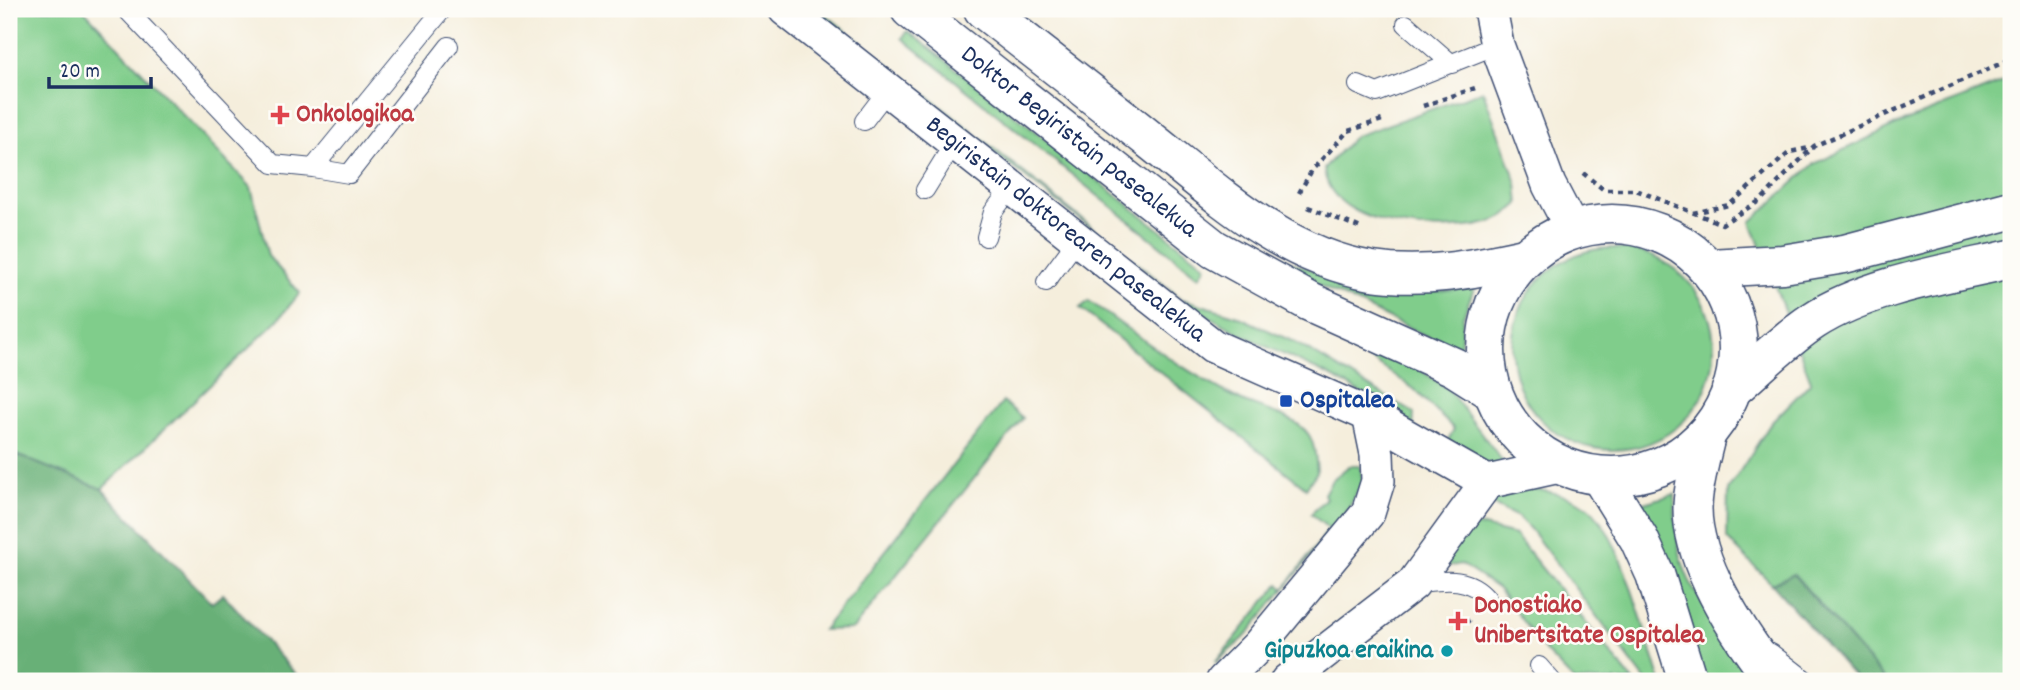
<svg xmlns="http://www.w3.org/2000/svg" width="2020" height="690" viewBox="0 0 2020 690" font-family="Dekko,sans-serif">
  <style>
    .green { fill: #80cd8b; stroke: #4e7e74; stroke-width: 2 }
    .forest { fill: #68b077; stroke: #42706a; stroke-width: 2 }
    .lines { fill: none; stroke-linecap: round; stroke-linejoin: round }
    .lane-casing { stroke: #3c4c71; stroke-width: 20 }
    .street-casing { stroke: #3c4c71; stroke-width: 36 }
    .secondary-casing { stroke: #3c4c71; stroke-width: 41 }
    .highway-casing { stroke: #3c4c71; stroke-width: 41 }
    .path { stroke: #3c4c71; stroke-width: 4.5; stroke-dasharray: 5 5; stroke-linecap: butt }
    .lane { stroke: #fff; stroke-width: 18 }
    .street { stroke: #fff; stroke-width: 33 }
    .secondary { stroke: #fff; stroke-width: 38 }
    .highway { stroke: #fff; stroke-width: 38 }
    .health-dot { fill: #e0444e; stroke: #fdfcf7; stroke-width: 2.5 }
    .transit-dot { fill: #1a4fb4; stroke: #fdfcf7; stroke-width: 2.5 }
    .culture-dot { fill: #0f9aa8; stroke: #fdfcf7; stroke-width: 2.5 }
    .labels { text-anchor: middle; dominant-baseline: central; stroke-width: 5; stroke-linejoin: round; paint-order: stroke }
    .health-label { font-size: 26px; font-weight: bold; fill: #be3a42; stroke: #fdfcf7; text-anchor: start }
    .street-label { font-size: 26px; fill: #1b2f5e; stroke: #fdfcf7 }
    .transit-label { font-size: 26px; font-weight: bold; fill: #164399; stroke: #fdfcf7; text-anchor: start }
    .culture-label { font-size: 26px; font-weight: bold; fill: #0d838f; stroke: #fdfcf7; text-anchor: end }
  </style>
  <rect width="100%" height="100%" fill="#fdfcf7"/>
  <filter id="ink" filterUnits="userSpaceOnUse"><feTurbulence type="fractalNoise" baseFrequency=".0143" numOctaves="2"/><feDisplacementMap in="SourceGraphic" scale="14" xChannelSelector="R" yChannelSelector="G"/><feConvolveMatrix kernelMatrix="1 2 1 2 8 2 1 2 1" color-interpolation-filters="sRGB"/></filter>
  <filter id="wash" filterUnits="userSpaceOnUse"><feTurbulence type="fractalNoise" baseFrequency=".00686" numOctaves="4" result="noise"/><feDisplacementMap in="SourceGraphic" scale="28" xChannelSelector="R" yChannelSelector="G"/><feGaussianBlur stdDeviation="1.57" result="paint"/><feColorMatrix in="noise" values="0 0 0 0 0 0 0 0 0 0 0 0 0 0 0 0 0 1.4 0 .05"/><feComposite in="paint" operator="in"/></filter>
  <g filter="url(#wash)">
    <rect width="100%" height="100%" fill="#f5eedc"/>
    <path class="green" d="M9,9H83L251,187L268,256L300,293L276,322L102,489L9,452Z
      M810,9H819L1182,299L1235,315L1294,342L1414,413L1413,432C1386,411 1359,390 1328,375C1278,352 1230,331 1184,301Z
      M908,31L1206,266L1199,277L902,38Z
      M2011,79V681H1886L1794,574L1772,584L1727,539L1728,490L1771,423L1811,382L1751,222L1814,164L1896,125Z
      M1483,91L1517,183L1519,204C1513,209 1505,217 1497,220C1452,238 1328,231 1324,168L1355,136Z
      M1512 349a101 101 0 1 1 202 0a101 101 0 1 1-202 0Z
      M1276,256C1356,287 1388,301 1475,286L1463,317L1460,352L1272,263Z
      M1089,301C1139,337 1187,373 1242,401C1262,410 1296,416 1309,435C1315,445 1316,460 1317,472L1306,488L1080,308Z
      M1334,334L1422,371L1448,389L1504,463L1502,467L1478,465L1444,448L1454,429L1414,389Z
      M1003,402L1023,418L853,629L823,630Z
      M1349,466H1360L1363,482L1345,515L1244,638L1215,663L1279,584L1284,589L1329,529L1311,514L1326,498L1324,494L1332,480Z
      M1523,488C1542,489 1569,495 1585,505C1619,525 1647,642 1661,681H1646L1530,529L1518,517L1487,502Z
      M1675,494C1675,520 1676,545 1685,570C1697,604 1739,650 1762,681H1698L1633,506Z
      M1467,523L1515,535L1633,681H1574L1547,653L1498,589L1461,564L1437,569Z"/>
    <path class="forest" d="M9,452L102,489L212,603L223,594L302,681H9Z
      M1793,574L1886,681H1858L1772,584Z"/>
  </g>
  <g filter="url(#ink)">
    <g class="lines">
      <g class="lane-casing">
        <path id="lane" d="M126,9L273,164L313,168L443,9
          M1406,24L1452,64
          M1358,85L1377,93L1497,45
          M864,121L887,91
          M313,168L349,174L449,46
          M925,190L954,143
          M986,237L993,212L1011,188
          M1046,282L1078,239
          M1413,584C1441,581 1467,574 1487,598
          M1771,653L1807,681
          M1539,666L1552,681"/>
      </g>
      <g class="street-casing">
        <g id="street">
          <path id="s1" d="M785,9L1213,346L1369,415L1487,482L1560,466"/>
          <path d="M1490,9L1497,45L1549,185L1572,229"/>
          <path d="M1223,681L1258,646L1368,513L1378,481L1377,454L1369,415"/>
          <path d="M1287,681L1413,584L1487,482"/>
        </g>
      </g>
      <g class="secondary-casing">
        <g id="secondary">
          <path id="s2" d="M910,9L1214,249L1310,302L1454,367L1492,391"/>
          <path d="M983,9C1039,53 1095,96 1150,140C1218,194 1283,256 1372,271C1424,279 1474,269 1524,258"/>
          <circle cx="1612" cy="350" r="126"/>
          <path d="M1706,436C1701,456 1695,478 1693,499C1687,558 1740,636 1775,681"/>
          <path d="M1600,476L1639,539L1655,574L1688,681"/>
        </g>
      </g>
      <g class="highway-casing">
        <path id="highway" d="M1709,268L1783,264L1844,254L2011,210
          M1731,390C1758,367 1783,341 1813,321C1866,286 1950,273 2011,259"/>
      </g>
      <path class="path" d="M1423,106L1478,87
        M1583,173L1604,190H1636L1722,224L1761,200L1814,146L2011,59
        M1299,193L1312,170L1348,131L1382,120
        M1308,207L1361,228
        M1693,213L1729,205L1790,152L1814,147
        M1466,619L1471,627"/>
      <use href="#lane" class="lane"/>
      <use href="#street" class="street"/>
      <use href="#secondary" class="secondary"/>
      <use href="#highway" class="highway"/>
    </g>
  </g>
  <g class="health-dot">
    <path d="M276.5 104.5h7v7h7v7h-7v7h-7v-7h-7v-7h7z"/>
    <path d="M1454.5 610.5h7v7h7v7h-7v7h-7v-7h-7v-7h7z"/>
  </g>
  <rect class="transit-dot" x="1279" y="394" width="14" height="14" rx="3.5"/>
  <circle class="culture-dot" cx="1447" cy="651" r="7"/>
  <g class="labels">
    <g class="health-label">
      <text x="296" y="115">Onkologikoa</text>
      <text x="1474" y="606">Donostiako<tspan x="1474" dy="30">Unibertsitate Ospitalea</tspan></text>
    </g>
    <g class="street-label">
      <text stroke="none"><textPath href="#s2" startOffset="215">Doktor Begiristain pasealekua</textPath></text>
      <text stroke="none"><textPath href="#s1" startOffset="357">Begiristain doktorearen pasealekua</textPath></text>
    </g>
    <g class="transit-label">
      <text x="1300" y="401">Ospitalea</text>
    </g>
    <g class="culture-label">
      <text x="1433" y="651">Gipuzkoa eraikina</text>
    </g>
  </g>
  <rect width="2020" height="690" fill="none" stroke="#fdfcf7" stroke-width="35"/>
  <path d="M49 77v10h102v-10" fill="none" stroke="#1b2f5e" stroke-width="3.5"/>
  <text x="60" y="77" font-size="21" fill="#1b2f5e" stroke="#fdfcf7" stroke-width="5" paint-order="stroke">20 m</text>
</svg>
